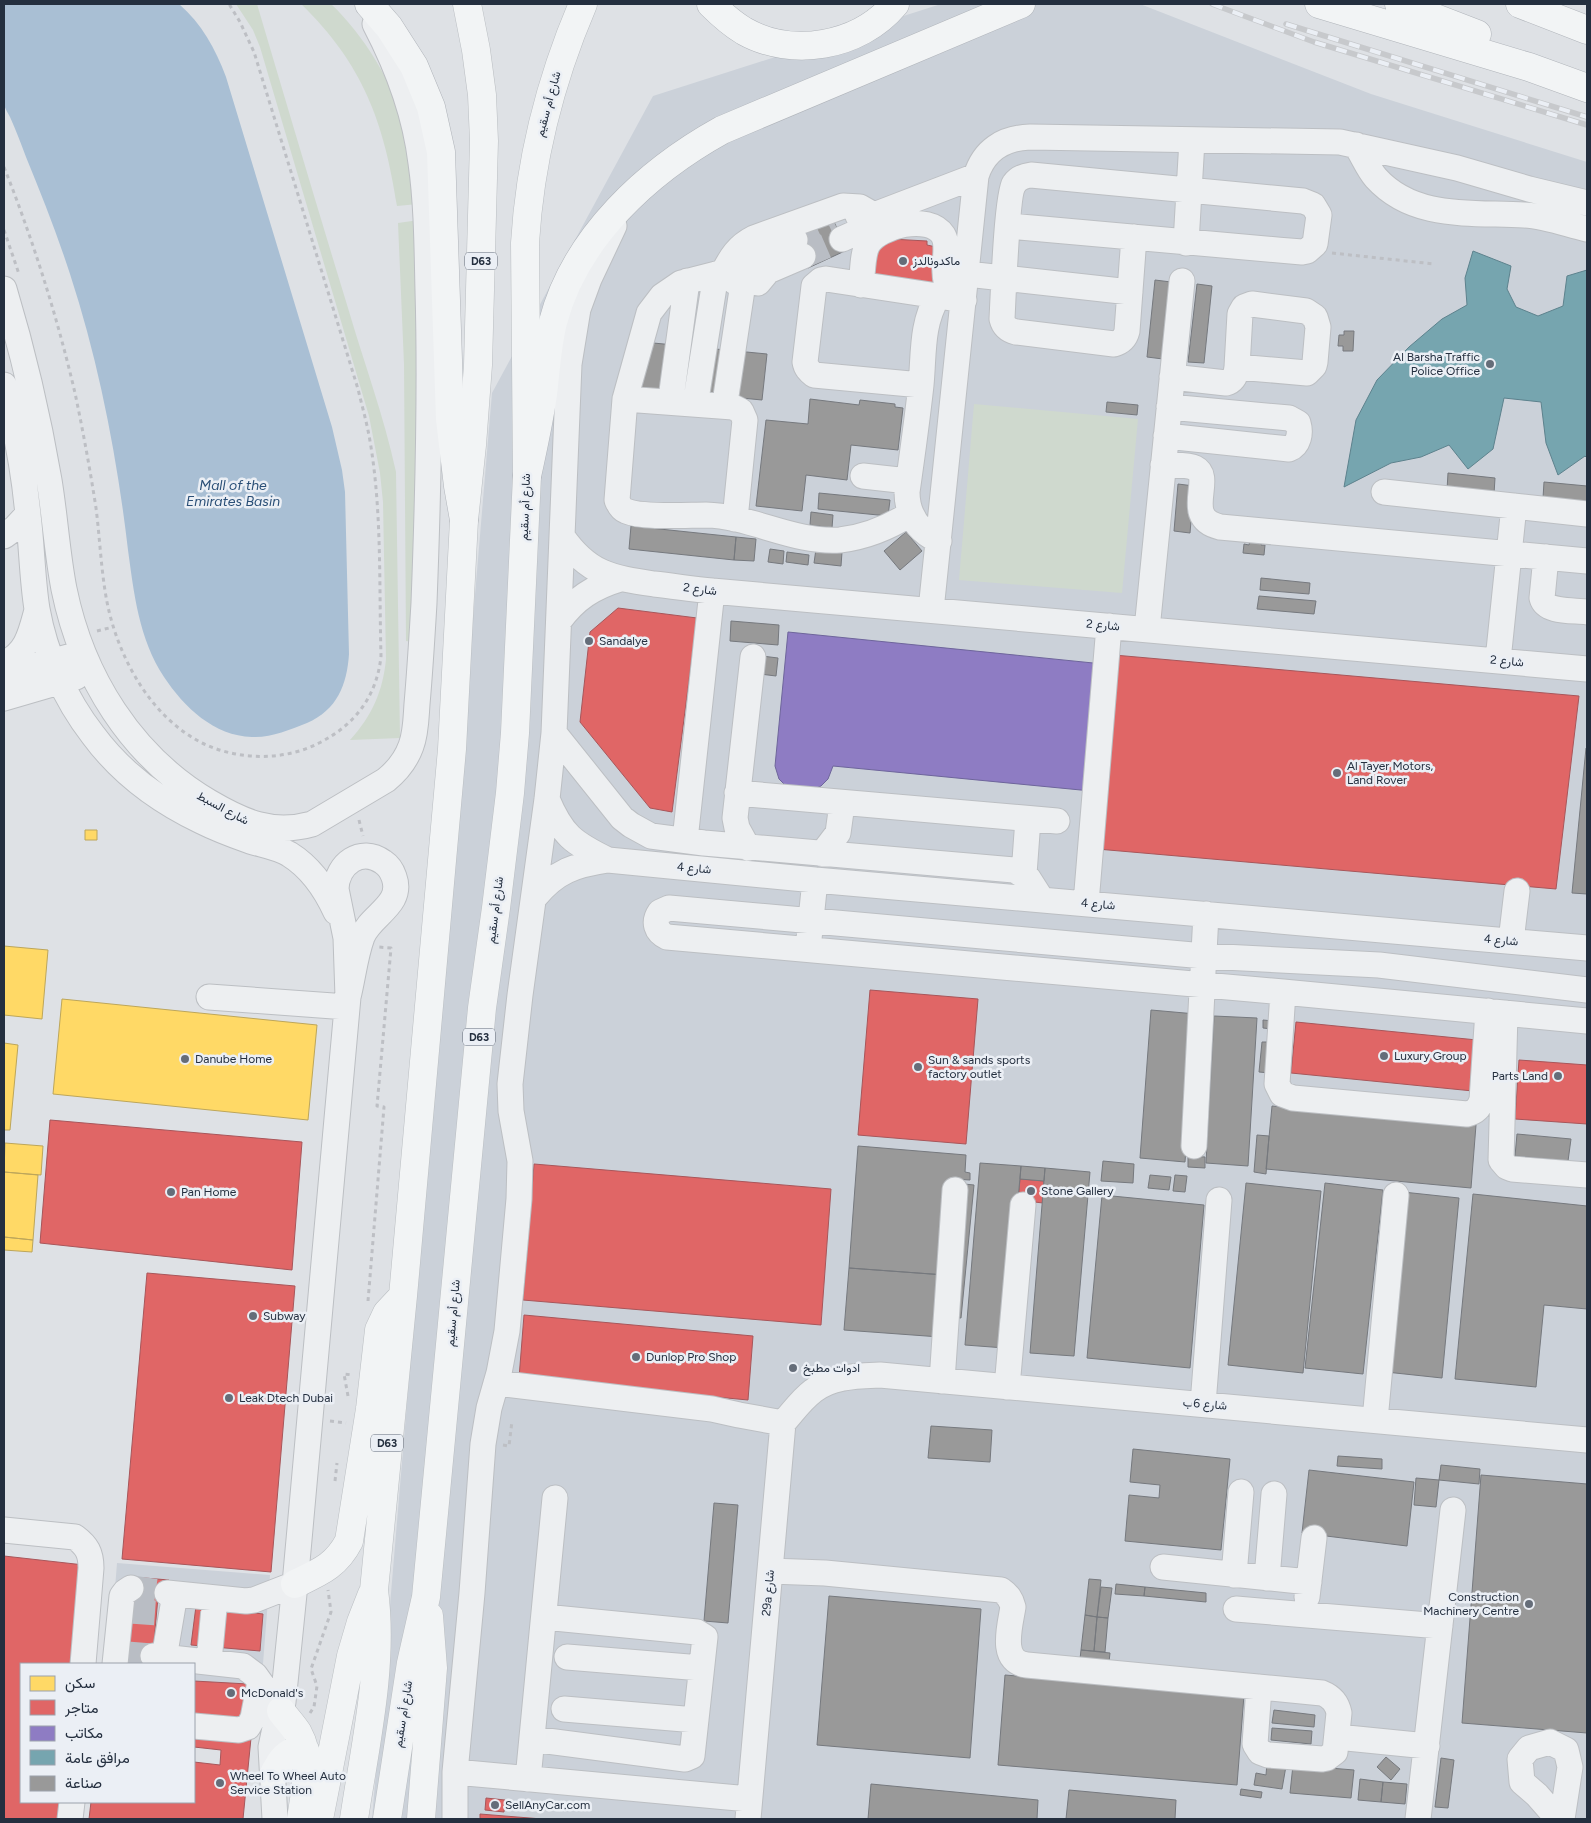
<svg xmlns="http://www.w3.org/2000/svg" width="1591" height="1823" viewBox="0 0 1591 1823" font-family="Figtree,Vazirmatn,sans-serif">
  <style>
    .built { fill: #cbd1d9 }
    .green { fill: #cfd9ce }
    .water { fill: #a9bfd4 }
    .homes { fill: #ffd966; stroke: #bda65a }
    .shops { fill: #e06666; stroke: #a8565a }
    .offices { fill: #8e7cc3; stroke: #6e659b }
    .public { fill: #76a5af; stroke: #5d828d }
    .industry { fill: #999; stroke: #76797e }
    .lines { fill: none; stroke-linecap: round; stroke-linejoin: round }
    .minor-tunnel { stroke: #b9bdc4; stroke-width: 25; stroke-dasharray: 25 12; stroke-linecap: butt }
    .minor-casing { stroke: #bcbfc3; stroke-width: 27 }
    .major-casing { stroke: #babec2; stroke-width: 29 }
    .highway-casing { stroke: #b0b4ba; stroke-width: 29 }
    .path { stroke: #bdbfc4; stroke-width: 3; stroke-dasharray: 4 4; stroke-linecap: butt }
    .minor { stroke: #edeff1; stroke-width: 25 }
    .major { stroke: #f2f4f5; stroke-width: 28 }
    .highway { stroke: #f2f4f5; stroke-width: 28 }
    .rail-casing { stroke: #c7c9cc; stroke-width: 5.5 }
    .rail { stroke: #ebeff5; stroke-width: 4; stroke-dasharray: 11; stroke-linecap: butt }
    .poi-dot { fill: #656d79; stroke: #ebeff5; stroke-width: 2 }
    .labels { text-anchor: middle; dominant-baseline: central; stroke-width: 5; stroke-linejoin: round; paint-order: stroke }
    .shield { fill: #ebeff5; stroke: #606976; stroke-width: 1 }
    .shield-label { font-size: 11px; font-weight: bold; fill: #242f3f }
    .street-label { font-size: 12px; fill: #242f3f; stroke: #ebeff5 }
    .poi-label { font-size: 12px; fill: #242f3f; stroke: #ebeff5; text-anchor: start }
    .water-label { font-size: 14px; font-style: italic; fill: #2a4f77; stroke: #ebeff5 }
  </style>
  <rect width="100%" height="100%" fill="#dee1e5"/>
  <path class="built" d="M941,4H1140L1371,94L1587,162V1819H372L492,393L653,96Z
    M117,1563L270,1575L258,1727L194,1722V1664H109Z"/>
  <path class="green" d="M236,4H257C287,105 317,207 348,308C364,363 384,416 396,472L400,738L350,740C372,716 383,691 386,659L383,502L380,473L369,416L260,47L253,30Z
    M301,4H331C363,34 395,85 405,128C411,153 413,179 418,204L397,206C384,122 363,64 301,4Z
    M419,220L422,293L413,642L406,641L404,364L398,223Z
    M974,404L1138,419L1122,593L959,580Z"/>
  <path class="water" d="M4,4H179C202,24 215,48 226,77L332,427L342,470L345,492L349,654C347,685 337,710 307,723C289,730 271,738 252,737C214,736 184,707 164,677C139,639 134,594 128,550C117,456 99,363 70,274C57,234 42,196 26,157C21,144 16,130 10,117C8,113 5,109 4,104C2,96 4,84 4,76C4,52 4,28 4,4Z"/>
  <path class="homes" d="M85,830H97V840H85Z
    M4,946L48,950L42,1019L4,1015Z
    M62,999L317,1025L308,1120L53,1094Z
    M4,1043L18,1045L10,1130H4Z
    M5,1143L43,1146L41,1175L4,1172Z
    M4,1172L38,1175L33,1240L4,1237Z
    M4,1237L33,1240L32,1252L4,1250Z"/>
  <path class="shops" d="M890,239L927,241V245L936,247L934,285L867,279L869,251Z
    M618,608L697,618L672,812L650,808L580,722L590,632Z
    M1114,655L1579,696L1556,889L1097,849Z
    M870,990L978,999L966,1144L858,1135Z
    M1296,1022L1477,1040L1473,1091L1291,1073Z
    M1519,1060L1587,1065V1124L1515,1119Z
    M50,1120L302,1142L292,1270L40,1243Z
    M534,1164L831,1189L821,1325L523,1300Z
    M1020,1179L1044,1181L1043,1203L1018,1200Z
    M147,1273L295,1286L271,1572L122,1559Z
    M524,1315L753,1336L748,1400L519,1378Z
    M4,1556L84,1565L74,1664H21V1802H61L59,1819H4Z
    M132,1577L169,1580L167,1598L158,1597L152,1664H126Z
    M196,1606L263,1614L260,1651L191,1645Z
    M194,1681L248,1684L245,1718L194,1714Z
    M194,1732L251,1738L243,1819H89L91,1802H194V1762L220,1765L221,1750L194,1747Z
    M486,1798L505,1800L504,1812L485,1810Z
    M480,1814L542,1819H480Z"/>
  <path class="offices" d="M788,632L1103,664L1091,791L833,766L828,779L821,786L812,790L789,789L779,779L775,766Z"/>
  <path class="public" d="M1473,251L1511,266L1507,289L1516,307L1538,316L1563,306L1567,276L1587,270V458L1585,456L1558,475L1546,443L1541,402L1504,398L1493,449L1468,469L1449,445L1421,457L1391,463L1344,487L1356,420L1377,380L1409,347L1442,319L1467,305L1465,278Z"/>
  <path class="industry" d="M829,211L847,250L808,268L790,229Z
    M1155,280L1171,282L1163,359L1147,357Z
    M1197,284L1212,286L1204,363L1188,362Z
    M1344,331H1354L1353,351H1343V346H1338L1339,335H1344Z
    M643,342L767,354L762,400L639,388Z
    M810,399L859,405L860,400L895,404V407L903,408L898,450L851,445L847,480L806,475L802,511L756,506L766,420L808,424Z
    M1107,402L1138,405L1137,415L1106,412Z
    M1448,473L1495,478L1494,494L1447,490Z
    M1544,482L1587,486V501L1543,498Z
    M1178,484L1194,486L1190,533L1174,531Z
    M819,493L890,500L888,516L818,509Z
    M811,512L833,515L832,528L810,525Z
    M631,526L736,537L734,560L629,549Z
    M906,532L922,551L900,570L884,551Z
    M736,537L756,539L754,561L734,560Z
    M1250,540L1262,541L1261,545H1265L1264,555L1243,553L1244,544L1249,545Z
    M770,549L784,551L783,564L768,562Z
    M816,549L842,552L841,566L814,563Z
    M787,552L809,555L808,565L786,562Z
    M1261,578L1310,583L1309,594L1260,590Z
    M1259,596L1316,601L1314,614L1257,609Z
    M731,621L779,625L778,645L730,641Z
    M762,656L778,658L776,676L760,674Z
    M1586,748H1587V894L1572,893Z
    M1151,1010L1196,1014L1185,1162L1140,1158Z
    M1214,1016L1257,1018L1248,1166L1206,1163Z
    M1263,1020L1273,1021L1272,1029L1263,1028Z
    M1262,1042H1272L1270,1073L1259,1072Z
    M1272,1106L1476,1125L1471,1188L1266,1169Z
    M1517,1134L1571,1139L1568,1161L1515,1156Z
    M1257,1135L1269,1136L1266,1174L1254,1172Z
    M858,1146L966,1155L965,1172L970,1173V1180L952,1179L945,1275L849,1268Z
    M1188,1156L1205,1157V1168L1188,1167Z
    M1103,1161L1134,1164L1133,1183L1101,1181Z
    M980,1163L1021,1166L1005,1348L965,1345Z
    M1021,1166L1045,1168L1044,1181L1020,1179Z
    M1045,1168L1090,1172L1074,1356L1030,1353Z
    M1150,1175L1171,1177L1169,1190L1148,1188Z
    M1175,1175L1187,1176L1185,1192L1173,1191Z
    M1246,1183L1321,1191L1303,1373L1228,1365Z
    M1325,1183L1383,1190L1363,1374L1305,1368Z
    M964,1184L974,1185L961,1318L951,1317Z
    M1403,1192L1459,1198L1442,1378L1386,1372Z
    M1473,1194L1587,1206V1309L1544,1305L1536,1387L1455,1379Z
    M1102,1195L1204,1205L1190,1368L1087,1358Z
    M849,1268L945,1275L940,1337L844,1330Z
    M931,1426L992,1430L990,1462L928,1458Z
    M1133,1449L1230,1459L1221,1550L1125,1541L1129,1495L1159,1498L1160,1485L1130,1482Z
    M1338,1456L1382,1459V1469L1337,1466Z
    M1441,1465L1480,1469L1479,1484L1439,1480Z
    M1309,1470L1414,1482L1407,1546L1302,1533Z
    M1481,1475L1587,1484V1733L1462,1723Z
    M1416,1478L1439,1480L1436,1507L1414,1505Z
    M714,1503L738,1505L728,1623L704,1621Z
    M1089,1579L1101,1580L1097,1617L1085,1615Z
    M1116,1584L1145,1587L1144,1596L1115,1594Z
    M1101,1587L1112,1588L1108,1618L1097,1617Z
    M1145,1587L1206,1593V1602L1144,1596Z
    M829,1596L981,1609L970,1758L817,1745Z
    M1085,1615L1097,1617L1094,1651L1081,1650Z
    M1097,1617L1108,1618L1105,1652L1094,1651Z
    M1081,1650L1110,1653L1109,1662L1080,1659Z
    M1005,1675L1244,1695L1237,1785L998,1765Z
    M1274,1710L1315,1715L1314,1727L1272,1723Z
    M1272,1728L1312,1731L1311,1744L1271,1740Z
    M1386,1757L1400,1769L1391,1780L1377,1767Z
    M1441,1758L1454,1760L1448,1808L1435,1807Z
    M1267,1763L1286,1766L1282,1789L1254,1785L1256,1773L1266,1775Z
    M1293,1765L1354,1770L1351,1798L1290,1793Z
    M1360,1779L1383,1782L1381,1802L1358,1800Z
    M1383,1782L1407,1784L1405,1804L1381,1802Z
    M871,1784L1038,1800L1037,1819H868Z
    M1241,1789L1262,1792L1261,1798L1240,1795Z
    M1069,1790L1176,1800L1175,1819H1066Z"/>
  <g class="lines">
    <path class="minor-tunnel" d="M795,240L834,222
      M803,256L842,239
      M131,1588L167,1593
      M130,1611L157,1613
      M127,1654L153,1656"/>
    <g class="minor-casing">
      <path id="minor" d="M1356,145C1363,156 1368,169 1376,178C1414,220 1472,212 1524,215C1545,216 1566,224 1587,229
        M858,216L874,215L976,176
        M1009,226C1106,235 1204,244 1302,252L1307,251L1315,244L1319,215L1313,205L1303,201L1031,175C1024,176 1018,178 1014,184C1007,194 1003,300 1002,319C1004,327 1008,330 1016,332L1114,344C1121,342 1125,339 1127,331L1134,237
        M842,239L862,230L874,215
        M1186,243L1192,140
        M723,273C731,257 738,246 754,238L843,206L860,207L874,215
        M967,274L1130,292
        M735,282C750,261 771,249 795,240
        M758,283L768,271L803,256
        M861,285C863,273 862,254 868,244C879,226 929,213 943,235C949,245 944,261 945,272C945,281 948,290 951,298
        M4,289C23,352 38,416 49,480C55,516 57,553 64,589C82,677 131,756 209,802C243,822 272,835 312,824L386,780C397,771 406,760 411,746C416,733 416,718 417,704C420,670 422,637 424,603C428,499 431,395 428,291C427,249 427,205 421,163C415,113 398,68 375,24
        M938,296C921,324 924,354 921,385C917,421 912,457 907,492C907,515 918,531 939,541
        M1172,377L1226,383C1234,381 1236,375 1237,367L1307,373L1314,366L1315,362L1318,327L1315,317L1306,311L1252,304L1244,307L1240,314L1237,367
        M4,385C16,428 24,471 28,515C32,546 32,578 37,609C45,654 65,699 93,735C121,773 159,801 201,821C217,829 233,835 250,841C263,845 277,847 289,854C310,867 326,890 336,912
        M921,385L814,375C809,371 806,368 805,362L814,286L821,280L826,279L964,300
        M625,399L733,407L741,411L745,420L735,519
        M669,402L672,391L687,281
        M693,404L697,393L716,274
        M722,406L726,396L745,270L716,274L681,283L662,296L649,313L625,399L617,500C619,505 621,509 626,511C642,518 687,515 706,515C751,516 793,543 840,540C866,537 888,528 910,514
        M1166,436L1289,449C1299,445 1301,433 1298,423L1289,418L1169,407
        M1163,465C1173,466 1187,464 1195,468C1215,478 1181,518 1220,527L1587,561
        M863,476L908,481
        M1384,492L1587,514
        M4,536L15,528L28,514
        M562,536C588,574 612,578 654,584C673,586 692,589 712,591L1587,669
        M1546,557L1542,598C1546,613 1574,610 1587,612
        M931,610L976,176C984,150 1003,138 1030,137L1340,142L1457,168L1529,189L1587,203
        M559,621C575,599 593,587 620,579
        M1147,629L1182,281
        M1498,660L1514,506
        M4,663C27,654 31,632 37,610
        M4,674L68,657
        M4,698L76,677
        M554,733L622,818L631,825L651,836L704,843L1014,870L1028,878L1042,900
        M737,793L1057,821
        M547,799C562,835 573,843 608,860
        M685,840L712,591
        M748,848L737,828L735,818L753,657
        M822,854L838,833L842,804
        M1024,874L1028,819
        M535,897C556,871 575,865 608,860L815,880L1587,948
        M1086,903L1109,626
        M809,939L815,880
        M1511,941L1517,891
        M1587,990L1379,965L1204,956L669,908L660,912C653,922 656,932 667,937L1283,992L1587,1021
        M1283,992L1277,1084L1282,1094L1293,1098L1467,1114C1476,1112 1479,1108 1482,1100L1488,1011
        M209,997L347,1007
        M1505,1013L1501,1160L1507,1167L1512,1169L1587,1175
        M1194,1146L1206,914
        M942,1381L955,1190
        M496,1383L712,1409L739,1415L783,1423
        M1007,1387L1023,1205
        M1203,1404L1219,1200
        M1375,1420L1396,1195
        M4,1530L75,1537C87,1546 91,1553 91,1568L83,1664
        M1163,1567L1309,1582
        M770,1571L825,1573L1001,1590C1008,1595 1011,1599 1013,1607C1010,1626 999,1662 1027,1665L1322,1693C1332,1697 1337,1703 1339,1713L1335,1752L1327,1758L1322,1759L1268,1755L1260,1752L1255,1744L1259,1687
        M1234,1575L1241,1492
        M1267,1578L1274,1494
        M167,1593L246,1601L254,1600L295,1584
        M1307,1597L1314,1538
        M1236,1609L1440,1626
        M153,1656L243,1666L255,1675L281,1711
        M567,1657L701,1668
        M209,1661L215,1598
        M115,1664L122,1596L125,1592L131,1588
        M163,1664L175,1594
        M564,1709L696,1720
        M194,1726L239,1730L248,1727L253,1718L260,1682
        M1337,1737L1427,1746
        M532,1739L685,1759L692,1756L705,1637L697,1632L544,1617
        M455,1772L749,1799
        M528,1779L555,1498
        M70,1819L72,1802
        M275,1819L271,1747L275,1728L283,1702L295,1584L348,997C353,977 355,956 362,937C370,915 404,905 394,877C392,871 389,866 383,862C361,846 337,864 336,889L346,938L348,997
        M455,1819V1772L472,1593L483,1444L489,1408L499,1373L507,1331L519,1199L520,1161L511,1111L510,1084L520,995L547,799L554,733L569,364L578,309L589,279L614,226
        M748,1819L783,1423C793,1412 801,1400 813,1391C831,1376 857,1376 880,1375L1587,1440
        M1418,1819L1453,1510
        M1558,1819L1537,1795L1522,1782L1520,1759L1529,1748L1550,1742L1566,1750L1570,1767L1562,1819"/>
    </g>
    <g class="major-casing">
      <path id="major" d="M295,1584C320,1572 336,1566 349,1541L370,1409L379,1330L387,1313L402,1297
        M281,1711C286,1718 293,1725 298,1733C313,1760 305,1791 301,1819
        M273,1776C280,1761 287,1749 305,1750
        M319,1819L351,1656L361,1622L372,1594
        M354,1819C365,1745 384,1665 374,1590L403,1296L452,749L464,520L472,445L478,365L484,141L482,95L476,50L467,4
        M387,1819L411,1663L426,1597L482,1008L496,908L510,793L515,733L527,476L525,243C530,159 550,81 583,4
        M421,1819L433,1668L429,1616"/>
    </g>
    <g class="highway-casing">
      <path id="highway" d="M369,4L389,27L414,66L431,107L441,152L450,419L458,486L464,520
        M711,4C721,14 731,23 744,31C792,58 859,47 895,4
        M1319,4L1529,67L1587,88
        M1399,4L1477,34
        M1520,4L1587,30
        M527,476C533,449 539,422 543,394C546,370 547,346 553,322C575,237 648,171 722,130L1021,4"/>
    </g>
    <path class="path" d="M4,167C33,240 57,316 75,393C83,431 90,469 96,508C100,539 101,571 107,602C119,663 159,733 223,751C255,760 290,758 319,743C355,725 377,696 381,656C379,585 382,511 370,441C367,423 362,406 358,389L254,52L240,22L229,4
      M4,230L19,274
      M1332,253L1434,264
      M97,631L113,627
      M359,820L363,836
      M368,1301L384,1107L377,1106L391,948L378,947
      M348,1396L344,1374L353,1375
      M330,1421L346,1423
      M503,1445L509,1446L512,1421
      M335,1481L337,1463
      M310,1713L314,1707L317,1686L311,1669L331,1612L328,1590"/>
    <use href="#minor" class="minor"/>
    <use href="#major" class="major"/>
    <use href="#highway" class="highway"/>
    <g class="rail-casing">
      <path id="rail" d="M1212,4L1314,42L1587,125
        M1286,24L1587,117"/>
    </g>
    <use href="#rail" class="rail"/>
  </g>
  <g class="poi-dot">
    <circle cx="903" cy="261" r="5"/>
    <circle cx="1490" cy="364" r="5"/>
    <circle cx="589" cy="641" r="5"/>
    <circle cx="1337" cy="773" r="5"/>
    <circle cx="1384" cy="1056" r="5"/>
    <circle cx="185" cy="1059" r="5"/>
    <circle cx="918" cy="1067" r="5"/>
    <circle cx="1558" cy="1076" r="5"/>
    <circle cx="1031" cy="1191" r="5"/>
    <circle cx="171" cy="1192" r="5"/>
    <circle cx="253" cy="1316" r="5"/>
    <circle cx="636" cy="1357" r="5"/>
    <circle cx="793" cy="1368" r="5"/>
    <circle cx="229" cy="1398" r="5"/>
    <circle cx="1529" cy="1604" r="5"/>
    <circle cx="231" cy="1693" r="5"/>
    <circle cx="220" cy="1783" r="5"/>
    <circle cx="495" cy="1805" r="5"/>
  </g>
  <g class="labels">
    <g class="shield">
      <rect x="465" y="252.5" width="32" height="17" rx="4"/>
      <rect x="463" y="1028.5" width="32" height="17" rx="4"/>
      <rect x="371" y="1434.5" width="32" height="17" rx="4"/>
    </g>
    <g class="shield-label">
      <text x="481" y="261">D63</text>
      <text x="479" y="1037">D63</text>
      <text x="387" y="1443">D63</text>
    </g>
    <g class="street-label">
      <text transform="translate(548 104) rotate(-75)">شارع أم سقيم</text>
      <text transform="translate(525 507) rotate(-88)">شارع أم سقيم</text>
      <text transform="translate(700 589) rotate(7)">شارع 2</text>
      <text transform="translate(1103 625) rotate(5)">شارع 2</text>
      <text transform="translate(1507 661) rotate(5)">شارع 2</text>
      <text transform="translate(223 808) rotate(28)">شارع السبط</text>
      <text transform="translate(694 868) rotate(5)">شارع 4</text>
      <text transform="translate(1098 904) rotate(5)">شارع 4</text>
      <text transform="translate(495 910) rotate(-83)">شارع أم سقيم</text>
      <text transform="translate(1501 940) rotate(5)">شارع 4</text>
      <text transform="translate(453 1313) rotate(-85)">شارع أم سقيم</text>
      <text transform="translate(1205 1404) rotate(5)">شارع 6ب</text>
      <text transform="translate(768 1593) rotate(-85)">29a شارع</text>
      <text transform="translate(403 1714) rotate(-81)">شارع أم سقيم</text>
    </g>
    <g class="poi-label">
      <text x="913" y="261">ماكدونالدز</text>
      <text x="1480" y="357" text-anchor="end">Al Barsha Traffic<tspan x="1480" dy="14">Police Office</tspan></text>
      <text x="599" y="641">Sandalye</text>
      <text x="1347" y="766">Al Tayer Motors,<tspan x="1347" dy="14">Land Rover</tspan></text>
      <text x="1394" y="1056">Luxury Group</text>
      <text x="195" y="1059">Danube Home</text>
      <text x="928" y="1060">Sun &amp; sands sports<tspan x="928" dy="14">factory outlet</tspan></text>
      <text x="1548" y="1076" text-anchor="end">Parts Land</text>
      <text x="1041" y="1191">Stone Gallery</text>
      <text x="181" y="1192">Pan Home</text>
      <text x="263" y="1316">Subway</text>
      <text x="646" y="1357">Dunlop Pro Shop</text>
      <text x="803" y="1368">ادوات مطبخ</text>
      <text x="239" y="1398">Leak Dtech Dubai</text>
      <text x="1519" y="1597" text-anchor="end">Construction<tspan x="1519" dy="14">Machinery Centre</tspan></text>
      <text x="241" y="1693">McDonald's</text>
      <text x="230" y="1776">Wheel To Wheel Auto<tspan x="230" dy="14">Service Station</tspan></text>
      <text x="505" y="1805">SellAnyCar.com</text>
    </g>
    <g class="water-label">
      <text x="233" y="485">Mall of the<tspan x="233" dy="16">Emirates Basin</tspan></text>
    </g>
  </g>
  <rect width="1591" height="1823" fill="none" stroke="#242f3f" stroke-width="10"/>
  <rect x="20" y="1663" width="175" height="140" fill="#ebeff5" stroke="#9ba2ac"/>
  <rect x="30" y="1676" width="25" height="15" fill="#ffd966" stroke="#9ba2ac"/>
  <text x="65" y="1688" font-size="15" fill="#242f3f">سكن</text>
  <rect x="30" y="1700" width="25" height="15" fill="#e06666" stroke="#9ba2ac"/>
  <text x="65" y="1713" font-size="15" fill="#242f3f">متاجر</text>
  <rect x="30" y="1726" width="25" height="15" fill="#8e7cc3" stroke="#9ba2ac"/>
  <text x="65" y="1738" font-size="15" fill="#242f3f">مكاتب</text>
  <rect x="30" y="1750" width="25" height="15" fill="#76a5af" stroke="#9ba2ac"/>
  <text x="65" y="1763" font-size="15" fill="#242f3f">مرافق عامة</text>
  <rect x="30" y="1776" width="25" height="15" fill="#999999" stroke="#9ba2ac"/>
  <text x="65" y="1788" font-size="15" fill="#242f3f">صناعة</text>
</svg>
